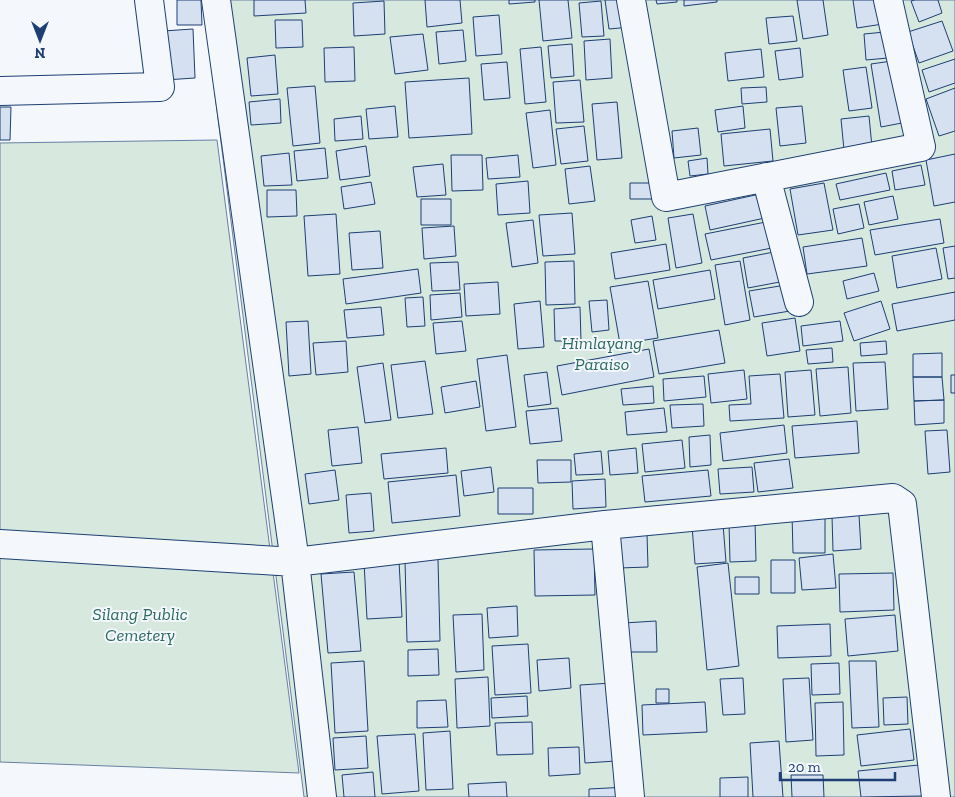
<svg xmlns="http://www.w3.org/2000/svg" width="955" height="797" viewBox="0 0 955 797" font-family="'Zilla Slab',serif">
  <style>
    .green { fill: #d7e8df; stroke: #687fa3 }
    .building { fill: #d5e0f0; stroke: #1d3f73 }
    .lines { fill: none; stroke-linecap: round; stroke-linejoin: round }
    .minor-casing { stroke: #1d3f73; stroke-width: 30 }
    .minor { stroke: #f4f7fb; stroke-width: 28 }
    .labels { text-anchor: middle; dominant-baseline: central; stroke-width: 4; stroke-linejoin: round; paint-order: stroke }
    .park-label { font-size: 18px; font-style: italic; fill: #2c6c60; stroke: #f4f7fb }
  </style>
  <rect width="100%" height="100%" fill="#f4f7fb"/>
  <path class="green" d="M203,0H955V797H304Z
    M217,140L299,773L0,762V143Z"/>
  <path class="building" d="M177,0H201L202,25H177Z
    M254,0H305L306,13L254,16Z
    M425,0H460L462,23L427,27Z
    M509,0H535V2L509,4Z
    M539,0H568L572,38L543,41Z
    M605,0H627L631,27L609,29Z
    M656,0H677V2L657,4Z
    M684,0H717V2L684,6Z
    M797,0H823L828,35L803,39Z
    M853,0H879L883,24L857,28Z
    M915,0H938L942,13L919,22L911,1Z
    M384,1L385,34L354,36L353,3Z
    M601,1L604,36L582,37L579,3Z
    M499,15L502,54L476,56L473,17Z
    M793,16L797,41L769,44L766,18Z
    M275,20H302L303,47L276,48Z
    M942,21L953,51L919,63L908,32Z
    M193,29L195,78L165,80L163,31Z
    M463,30L466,61L439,64L436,32Z
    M885,32L888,58L866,60L864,34Z
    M423,34L428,70L395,74L390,37Z
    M610,39L612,78L586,80L584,41Z
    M572,44L574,76L551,78L548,46Z
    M354,47L355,81L325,82L324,48Z
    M541,47L546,102L525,104L520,49Z
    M800,48L803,77L779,80L775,51Z
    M761,49L764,77L728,81L725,53Z
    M275,55L278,94L251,96L247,58Z
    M955,59V83L929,92L922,70Z
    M892,61L902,123L881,127L871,64Z
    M507,62L510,98L484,100L481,64Z
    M866,67L872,108L849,111L843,70Z
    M469,78L472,134L409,138L405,82Z
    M580,80L584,122L556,123L553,82Z
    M315,86L320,143L293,146L287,88Z
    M766,87L767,102L742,104L741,88Z
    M955,88V131L939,136L926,99Z
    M280,99L281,123L251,125L249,102Z
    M617,102L622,158L597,160L592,104Z
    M395,106L398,137L369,139L366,109Z
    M743,106L745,128L718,132L715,110Z
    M802,106L806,143L780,146L776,108Z
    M0,107H11L10,140H0Z
    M550,110L556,165L533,168L526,113Z
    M361,116L363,139L335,141L334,119Z
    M869,116L872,147L844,150L841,119Z
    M584,126L588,161L561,164L556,129Z
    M698,128L701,155L674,158L672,131Z
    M770,129L773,161L724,166L721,134Z
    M366,146L370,176L340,180L336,151Z
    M325,148L328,178L297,181L294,151Z
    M289,153L292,185L264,186L261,156Z
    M955,154V202L934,206L926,160Z
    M451,155H482L483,190L452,191Z
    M518,155L520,177L488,179L486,158Z
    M707,158L708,174L690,176L688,161Z
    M443,164L446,195L417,197L413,167Z
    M921,165L925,185L895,190L892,171Z
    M590,166L595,201L569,204L565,169Z
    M886,173L890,190L840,200L836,184Z
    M528,181L530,213L498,215L496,184Z
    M371,182L375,204L344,209L341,187Z
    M630,183H652V199H630Z
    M824,183L833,230L798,235L790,189Z
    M267,190H296L297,216L267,217Z
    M769,192L774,216L710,230L705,206Z
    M893,196L898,219L869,225L864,202Z
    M421,199H451V225H421Z
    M859,204L864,228L838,234L833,209Z
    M572,213L575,254L543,256L539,215Z
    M336,214L340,274L308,276L304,216Z
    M693,214L702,263L676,268L668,218Z
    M652,216L656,240L635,243L631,220Z
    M940,219L944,243L875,255L870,230Z
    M533,220L538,263L512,267L506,223Z
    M776,220L782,246L711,260L705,234Z
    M454,226L456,256L424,259L422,228Z
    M380,231L383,268L352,270L349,233Z
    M862,238L867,266L807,274L803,247Z
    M666,244L670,270L615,279L611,253Z
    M955,246V278L948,279L943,248Z
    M936,248L942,279L897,288L892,256Z
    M779,251L785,281L748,288L743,258Z
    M574,261L575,304L546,305L545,262Z
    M740,261L750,320L725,325L715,265Z
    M458,262L460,290L432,291L430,263Z
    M418,269L421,293L346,304L343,279Z
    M710,270L715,299L658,309L653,280Z
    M874,273L879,291L847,299L843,281Z
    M648,281L658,338L620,344L610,287Z
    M498,282L500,314L466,316L464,284Z
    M786,285L790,311L754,317L749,291Z
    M955,292V320L897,331L892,304Z
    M460,293L462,317L431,320L430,295Z
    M423,297L425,326L407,327L405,298Z
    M607,300L609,330L592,332L589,301Z
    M540,301L544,347L518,349L514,304Z
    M881,301L890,329L854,341L844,313Z
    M381,307L384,335L347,338L344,310Z
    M580,307L581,341H555L554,309Z
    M795,318L800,351L767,356L762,323Z
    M308,321L311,374L289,376L286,322Z
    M462,321L466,351L436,354L433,323Z
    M840,321L843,341L803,346L801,326Z
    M719,330L725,363L659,374L653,341Z
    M346,341L348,372L316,375L313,343Z
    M886,341L887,354L861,356L860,343Z
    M832,348L833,362L808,364L806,350Z
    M649,349L654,377L562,395L557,366Z
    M942,353V377H913V354Z
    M507,355L516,427L486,431L477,359Z
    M425,361L433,414L398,418L391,365Z
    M885,362L888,409L856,411L853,363Z
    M383,363L391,420L365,423L357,367Z
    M848,367L851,413L820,416L816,369Z
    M744,370L747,399L711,403L708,374Z
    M811,370L815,415L788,417L785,372Z
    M547,372L551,404L528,407L524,375Z
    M780,374L784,418L730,421L729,405L751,404L749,376Z
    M951,375H955V393H951Z
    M704,376L706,397L664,401L663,379Z
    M913,377H942L944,400L914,401Z
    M476,381L480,407L445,413L441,387Z
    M653,386L654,403L623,405L621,389Z
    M944,400V423L915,425L914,401Z
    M703,404L704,426L672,428L670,405Z
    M558,408L562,441L530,444L526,411Z
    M664,408L667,432L627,435L625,412Z
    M857,421L859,453L795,458L792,426Z
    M784,425L787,453L723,461L720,433Z
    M358,427L362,463L332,466L328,430Z
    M947,430L950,472L928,474L925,431Z
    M710,435L711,465L690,467L689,437Z
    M682,440L685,468L645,472L642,444Z
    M446,448L448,473L384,479L381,454Z
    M636,448L638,473L610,475L608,451Z
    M601,451L603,474L576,475L574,454Z
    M789,459L793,488L758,492L754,463Z
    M537,460H571V482L538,483Z
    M491,467L494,492L464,496L461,471Z
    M752,467L754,492L720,494L718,469Z
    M335,470L339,500L309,504L305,474Z
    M708,470L711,496L645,502L642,476Z
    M456,475L460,516L392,523L388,482Z
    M605,479L606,507L573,509L572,481Z
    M498,488H533V514H498Z
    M371,493L374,531L349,533L346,495Z
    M792,514H825V553H793Z
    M859,515L861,549L833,551L832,516Z
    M755,521L756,561L730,562L729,522Z
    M723,524L726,562L695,564L692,526Z
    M647,534L648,567L619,568L617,535Z
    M594,549L595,595L535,596L534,550Z
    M833,554L836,588L802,590L799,558Z
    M438,559L440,641L407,642L405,560Z
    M771,560H795V593H771Z
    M399,561L402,617L367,619L364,562Z
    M728,563L739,666L707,670L697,567Z
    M354,572L361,651L328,653L321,574Z
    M893,573L894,610L840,612L839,574Z
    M735,577H759V594H735Z
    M517,606L518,636L489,638L487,608Z
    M482,614L484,670L456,672L453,615Z
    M895,615L898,651L848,656L845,619Z
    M656,621L657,652H625L624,623Z
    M830,624L831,656L778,658L777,626Z
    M528,644L531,693L495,695L492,646Z
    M438,649L439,675L408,676V650Z
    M569,658L571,688L539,691L537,660Z
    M364,661L368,731L335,733L331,663Z
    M849,661H876L879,727L852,728Z
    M839,663L840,694L812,695L811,664Z
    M488,677L490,726L457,728L455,679Z
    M743,678L745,714L723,715L720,679Z
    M809,678L813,740L786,742L783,679Z
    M612,683L616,761L585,763L580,685Z
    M656,689H669V703H656Z
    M527,696L528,716L492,718L491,698Z
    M907,697L908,724L884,725L883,698Z
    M446,700L448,727L417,728V701Z
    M705,702L707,732L643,735L642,705Z
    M843,702L844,755L816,756L815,703Z
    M532,722L533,754L497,755L495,723Z
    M910,729L914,760L861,766L857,735Z
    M450,731L453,789L426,790L423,733Z
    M415,734L419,791L382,794L377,736Z
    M366,736L368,768L335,770L333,738Z
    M779,741L783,797H753L750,743Z
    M579,747L580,774L549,776L548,748Z
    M919,765L922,796L861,797L858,771Z
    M373,772L375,797H344L342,775Z
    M791,775H823L824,797H792Z
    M748,777V797H720V778Z
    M506,782L507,797H469L468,784Z
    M627,787L628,797H589V789Z"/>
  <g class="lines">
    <g class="minor-casing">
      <path id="minor" d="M216,0L295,562L322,797
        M631,0L666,197L921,147L888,0
        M0,91L160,87L149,0
        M766,177L799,302
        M605,525L630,797
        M0,544L295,562L605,525L893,498L902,504L936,797"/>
    </g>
    <use href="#minor" class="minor"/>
  </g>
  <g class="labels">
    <g class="park-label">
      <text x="602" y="343">Himlayang<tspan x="602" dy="21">Paraiso</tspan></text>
      <text x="140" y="614">Silang Public<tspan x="140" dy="21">Cemetery</tspan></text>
    </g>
  </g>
  <g transform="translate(40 40) rotate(180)" stroke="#f4f7fb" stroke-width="4" paint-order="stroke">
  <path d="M0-4L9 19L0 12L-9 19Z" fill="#1d3f73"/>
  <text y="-8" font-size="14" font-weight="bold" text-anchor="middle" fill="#1d3f73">N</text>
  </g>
  <path d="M780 772v8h115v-8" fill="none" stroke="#1d3f73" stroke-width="2.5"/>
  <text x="788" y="772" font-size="15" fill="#1d3f73" stroke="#f4f7fb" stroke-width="4" paint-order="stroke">20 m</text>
</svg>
